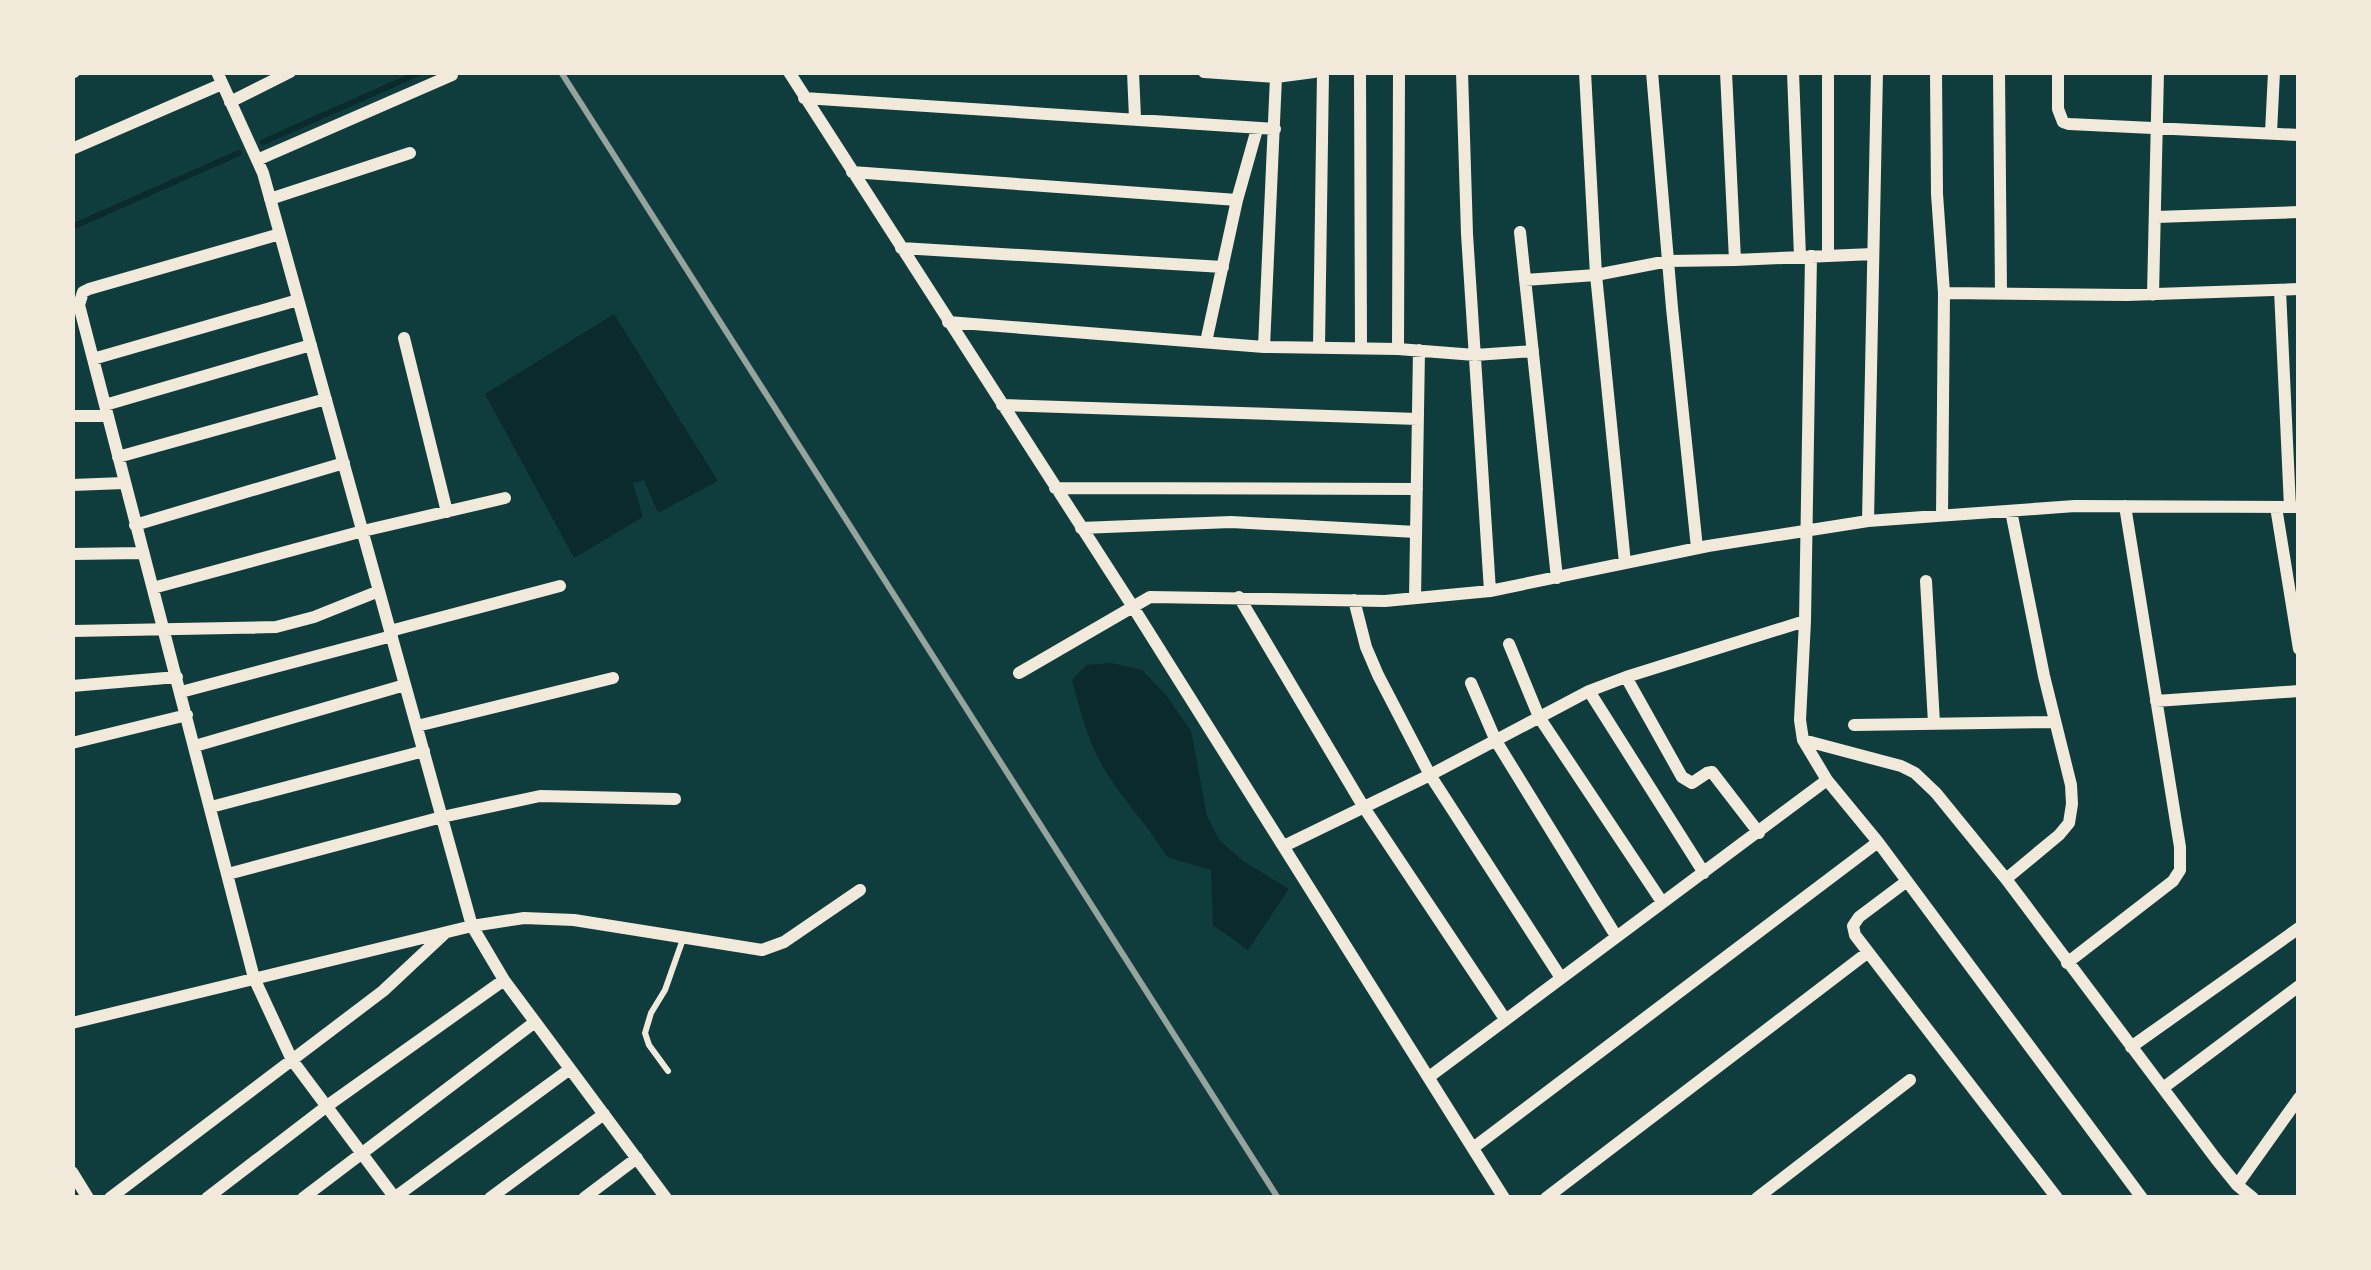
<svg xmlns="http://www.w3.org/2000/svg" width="2371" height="1270" viewBox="0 0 2371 1270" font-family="'DejaVu Sans',sans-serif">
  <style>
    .water { fill: #0a2a2b }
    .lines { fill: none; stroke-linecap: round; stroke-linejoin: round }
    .stream { stroke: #0a2a2b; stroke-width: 6 }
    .service { stroke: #f1e9da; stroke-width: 6 }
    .minor { stroke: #f1e9da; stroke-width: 12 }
    .rail { stroke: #97a49c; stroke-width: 6 }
  </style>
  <rect width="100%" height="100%" fill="#0f3d3e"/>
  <path class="water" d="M614,314L718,481L658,513L644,480L633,483L643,517L574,558L485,394Z
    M1112,663L1142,670L1166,695L1191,731L1207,816L1220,841L1243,861L1289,889L1248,950L1213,925L1211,870L1167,857C1149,826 1123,801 1105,770C1088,742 1080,711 1072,680L1086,665Z"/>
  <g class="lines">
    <path class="stream" d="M263,142L421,72
      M72,227L239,153"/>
    <path class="service" d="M668,1071L649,1045L645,1033L651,1013L665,990L683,939"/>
    <path class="minor" d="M217,72L263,173L472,926L504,980L666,1198
      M789,72L1133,607L1504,1198
      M1133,72L1135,118
      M1204,72L1276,77
      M1360,72L1361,348
      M1462,72L1467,234L1490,591
      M1585,72L1596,275L1625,563
      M1652,72L1672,308L1697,548
      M1793,72L1800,257
      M1828,72V256
      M1936,72L1937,194L1944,293L1942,516
      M1999,72L2001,294
      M2058,72V109L2063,122L2069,124L2299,135
      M72,73L74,72
      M804,98L1275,129
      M230,102L290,72
      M2271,133L2274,72
      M72,149L222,84
      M257,160L452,75
      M852,172L1237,200
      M270,199L410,153
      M2156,217L2299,212
      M1520,232L1557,578
      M280,234L89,289L83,292L79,305L254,978L292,1060L395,1198
      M901,248L1223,267
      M1811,256L1805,621L1800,720L1803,740L1827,780L1878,842L2142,1198
      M1735,260L1873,254
      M1525,280L1596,275L1668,261L1735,260L1726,72
      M2280,290L2290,507
      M1944,293L2127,295L2299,289
      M2153,295L2158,72
      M948,322L1264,347L1398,349L1475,355L1533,351
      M404,338L447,512
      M1206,342L1237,200L1257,129
      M1264,347L1276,77L1314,72
      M1319,348L1323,72
      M1398,349L1399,72
      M93,359L298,300
      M105,405L311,345
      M1002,405L1418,419
      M72,416H107
      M118,457L326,399
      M72,485L124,483
      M1055,488L1417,489
      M2276,507L2299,649
      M1868,521L1877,72
      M135,525L344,463
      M1081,528L1231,522L1416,532
      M72,554L143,553
      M1926,581L1934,723
      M153,588L363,531L505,498
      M1239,597L1363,806L1505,1019
      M1415,598L1419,350
      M1354,600L1366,647L1378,675L1430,775L1561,978
      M72,631L276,627L314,617L379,591
      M390,631L560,586
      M1509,644L1539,717L1662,902
      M1019,673L1150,597L1385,601L1490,591L1708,546L1868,521L2075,506L2299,507
      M1626,677L1682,777L1692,783L1707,773L1712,772L1759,833
      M1471,683L1496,741L1616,936
      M72,686L177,677
      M1589,691L1704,873
      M181,692L392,636
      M2156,701L2299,691
      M1854,725L2054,722
      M417,726L613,678
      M1803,740L1901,766L1915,773L1936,793L2006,879L2216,1159L2237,1185L2253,1198
      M72,743L187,715
      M195,746L405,685
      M211,807L424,751
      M1284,846L1430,775L1589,691L1626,677L1805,621
      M228,874L442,817L540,796L675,799
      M2006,879L2059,835L2069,823L2072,804L2071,785L2044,676L2011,511
      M1907,881L1859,917L1853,926L1855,935L2057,1198
      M2067,963L2173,881L2180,870V847L2125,506
      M72,1023L472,926L524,918L574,920L762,950L784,942L860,890
      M2131,1047L2299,928
      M1429,1077L1827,780
      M2163,1088L2299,986
      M1473,1148L1878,842
      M72,1172L88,1198
      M2237,1185L2299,1098
      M110,1198L383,991L444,934
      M207,1198L327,1106L504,980
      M303,1198L535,1022
      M394,1198L570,1069
      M490,1198L604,1114
      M584,1198L637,1158
      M1546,1198L1867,953
      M1757,1198L1910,1080"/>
    <path class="rail" d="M561,72L1278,1198"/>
  </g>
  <rect width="2371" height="1270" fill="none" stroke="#f1e9da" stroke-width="150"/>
</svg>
